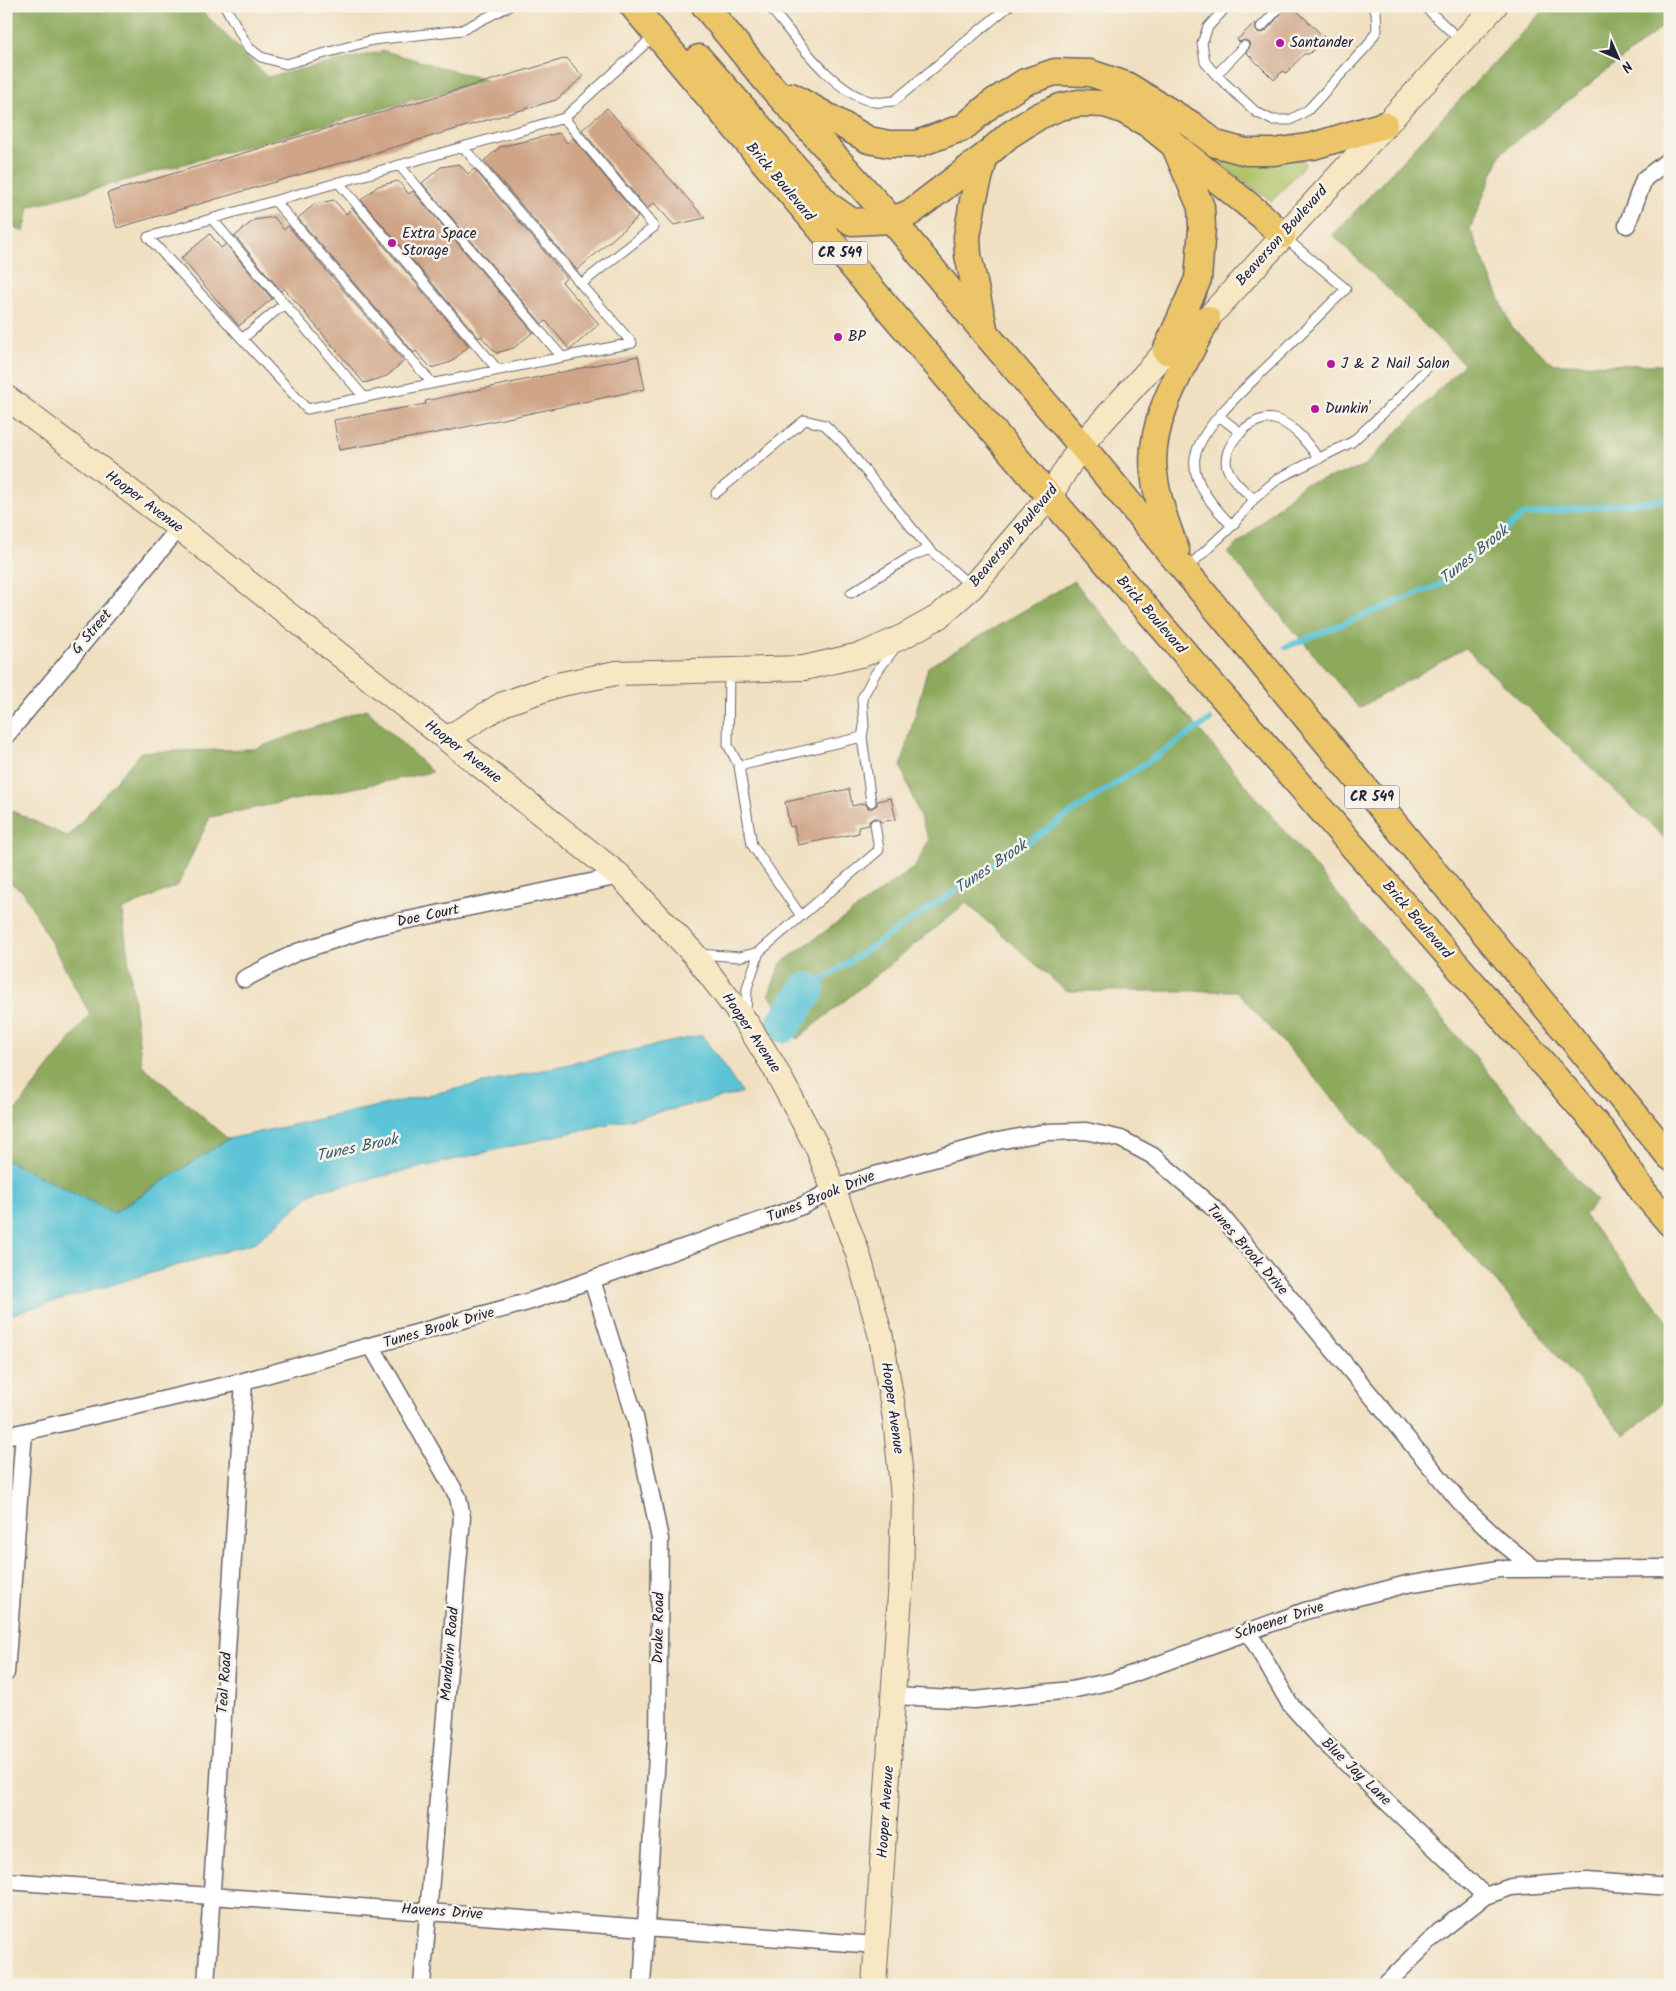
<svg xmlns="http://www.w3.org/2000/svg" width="1676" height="1991" viewBox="0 0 1676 1991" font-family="Kalam,sans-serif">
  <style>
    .green { fill: #b0c367; stroke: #697251 }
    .forest { fill: #8ca95c; stroke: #57664c }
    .water { fill: #5bc4d6; stroke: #3e7388 }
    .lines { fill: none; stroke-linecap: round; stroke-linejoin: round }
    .stream { stroke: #5bc4d6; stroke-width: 6 }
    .river { stroke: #5bc4d6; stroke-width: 36 }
    .building { fill: #cfa487 }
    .lane-casing { stroke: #6a646a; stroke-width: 11 }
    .street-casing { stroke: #6a646a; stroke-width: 19 }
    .secondary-casing { stroke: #6a646a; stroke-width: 26 }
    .primary-casing { stroke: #6a646a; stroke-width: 29 }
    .lane { stroke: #fff; stroke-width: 9 }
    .street { stroke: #fff; stroke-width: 16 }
    .secondary { stroke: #f7e8c3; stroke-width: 24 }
    .primary { stroke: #ecc569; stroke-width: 26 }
    .poi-dot { fill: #b5179e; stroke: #f7f3e8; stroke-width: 2 }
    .labels { text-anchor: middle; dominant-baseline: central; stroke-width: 5; stroke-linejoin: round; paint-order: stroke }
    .shield { fill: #f7f3e8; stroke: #62616f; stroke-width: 1 }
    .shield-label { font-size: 14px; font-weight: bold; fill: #22223b }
    .poi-label { font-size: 15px; fill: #22223b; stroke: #f7f3e8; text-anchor: start }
    .street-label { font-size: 15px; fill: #22223b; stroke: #f7f3e8 }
    .water-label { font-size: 16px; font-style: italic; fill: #365b71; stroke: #f7f3e8 }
  </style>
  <rect width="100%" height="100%" fill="#f7f3e8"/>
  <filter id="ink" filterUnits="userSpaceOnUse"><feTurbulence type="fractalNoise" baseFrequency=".02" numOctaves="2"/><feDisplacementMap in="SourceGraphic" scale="10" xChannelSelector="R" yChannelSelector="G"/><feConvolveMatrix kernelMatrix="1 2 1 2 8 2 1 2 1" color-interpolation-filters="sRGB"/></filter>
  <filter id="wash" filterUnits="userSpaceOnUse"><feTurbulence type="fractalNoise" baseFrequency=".0096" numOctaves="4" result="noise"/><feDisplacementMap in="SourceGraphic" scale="20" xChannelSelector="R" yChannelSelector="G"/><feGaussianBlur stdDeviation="1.12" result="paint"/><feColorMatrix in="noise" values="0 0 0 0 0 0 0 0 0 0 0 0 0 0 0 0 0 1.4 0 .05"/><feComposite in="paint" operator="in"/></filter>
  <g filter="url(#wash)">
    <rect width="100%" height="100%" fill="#f0e0c1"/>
    <path class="green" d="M1202,148L1303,160L1305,164L1281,192L1272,201L1245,183Z"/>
    <path class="forest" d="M6,6H197L267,77L384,51L486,80L29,207L24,232L6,223Z
      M1547,6H1670V21L1501,153L1470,229L1512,328L1553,364L1670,365V843L1465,648L1359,708L1228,553L1302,485L1362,468L1464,364L1333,235Z
      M1074,581L1596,1201L1584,1215L1670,1323V1396L1625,1436L1499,1285L1237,991H1066L966,903L797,1039L769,994L781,963L915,867L929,840L901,767L928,667Z
      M366,709L432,772L210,817L178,885L122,910L142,1065L228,1139L113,1213L6,1160V1123L90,1014L23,891L6,880V808L68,837L141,752L254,749Z"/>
    <path class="water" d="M702,1035L742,1093L314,1192L256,1242L6,1316V1160L114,1213L228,1139Z"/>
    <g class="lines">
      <path class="stream" d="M1286,647L1439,585L1523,515L1670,499
        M807,990L1210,720"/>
      <path class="river" d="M783,1025L807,990"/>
    </g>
    <g id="blocks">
      <path class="building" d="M1288,6H1292L1325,38L1309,54H1304L1286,73L1283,71L1274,80L1246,52L1250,47L1249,42L1245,40L1239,42L1237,40L1255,22L1256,31L1260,33L1265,32Z
        M567,58L583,77L556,100L117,228L107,193Z
        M607,108L705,218L674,225L654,203L647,209L582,130Z
        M559,133L567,143L573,138L638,217L577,270L484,161L500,147Z
        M459,164L468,174L474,169L567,278L562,282L599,324L571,349H569L546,321L542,324L422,183L441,167Z
        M398,181L409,194L413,191L533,332L514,348L496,353L481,336L479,338L361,200L378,186Z
        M334,200L346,214L352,208L469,346L451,362L431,368L416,351L414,353L298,218L315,204Z
        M274,217L284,230L288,226L404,361L387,376L364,383L284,288L281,291L235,236L254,220Z
        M210,234L221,248L226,244L272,299L239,326L181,258Z
        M638,356L645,389L432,434L339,450L334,420L426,404L425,401Z
        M849,789L852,806L865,803L868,808H872L877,805V801L891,798L896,819L881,822L878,818H874L869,821V825L858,827L859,833L798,845L794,826L790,827L785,802Z"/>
    </g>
  </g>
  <g filter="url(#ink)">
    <use href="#blocks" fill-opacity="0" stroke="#6a646a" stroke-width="1"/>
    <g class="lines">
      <g class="lane-casing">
        <path id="lane" d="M225,6L248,47L261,57L286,64L373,40L462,30L509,6
          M769,6C794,36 835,96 875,102C881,103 888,101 894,101L1009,6
          M1227,6L1208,27L1202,43L1205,62L1216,75L1256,112L1272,120H1290L1308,110L1368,45L1377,30L1376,12L1372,6
          M1424,6L1461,41
          M1261,27L1281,6
          M1216,75L1244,46
          M564,118L654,227L581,284L632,343L307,409L148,237L564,118L654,36
          M463,147L581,284
          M399,165L562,357
          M338,182L498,370
          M275,201L432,383
          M212,219L364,397
          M242,339L284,304
          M1219,416L1241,433
          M716,493L805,420L825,425L842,442L929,549L972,587
          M1254,499C1244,490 1233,482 1228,470C1218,448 1251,414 1274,419C1293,423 1308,444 1319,459
          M1232,526L1254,499L1279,478L1352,442L1395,402L1431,363
          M1187,568L1232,526C1215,508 1191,483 1195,457C1201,426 1250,384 1272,362C1297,338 1321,313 1346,289L1284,237
          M851,593L910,557L929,549
          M739,766L862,737
          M871,802L862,737L864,726L862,698L875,674L895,648
          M801,916L879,850L875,824
          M699,954L739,957L759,952L801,916L752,845L739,766L728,745L729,671
          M746,1014L747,988L759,952"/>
      </g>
      <g class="street-casing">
        <path id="street" d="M1627,225L1644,179L1670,159
          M6,736L179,528
          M244,979L297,952L374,927L620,876
          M592,1280L635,1417L660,1539L658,1741L642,1985
          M372,1347L458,1497L462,1517L422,1985
          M6,1436L244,1381L531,1301L802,1206L834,1189L868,1177L998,1141L1047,1132L1086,1131L1121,1139L1153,1156L1219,1213L1465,1508L1498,1539L1535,1569
          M1248,1631L1290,1704L1322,1740L1485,1896
          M6,1673L24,1432
          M894,1696L974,1700L1071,1690L1113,1681L1305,1611L1407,1584L1499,1569L1670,1568
          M6,1881L877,1945
          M206,1985L244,1381
          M1385,1985L1439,1932L1485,1896L1511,1887L1587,1881L1670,1887"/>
      </g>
      <g class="secondary-casing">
        <path id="secondary" d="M6,397L179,528L620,876L694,954L746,1022L773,1065L818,1149L858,1254L881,1337L895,1419L903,1497L901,1579L874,1985
          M446,739L503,704L557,685L616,673L804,668L864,654L904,636L938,617L972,587L1050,496L1081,445L1166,351L1207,319L1495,6"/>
      </g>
      <g class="primary-casing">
        <path id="primary" d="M633,6C950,386 1276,759 1602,1131L1644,1193L1670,1223
          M705,6L768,83L892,220L985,333L1081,445L1670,1157
          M699,58L829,206L852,222L892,220L910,213L985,156
          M791,96L869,140L889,144H917L964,127L992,103L1025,82L1055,72L1090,73L1126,85L1192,125L1216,144L1246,152H1274L1313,146L1384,125
          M984,328L968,255L967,237L973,201L985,156L1009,135L1039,116L1060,107L1079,103L1105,104L1123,110L1148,124L1262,216L1282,235
          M1166,351L1198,279L1202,228L1201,207L1176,149
          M1176,551C1167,526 1157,500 1154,473C1147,421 1185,364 1207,319"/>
      </g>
      <use href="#lane" class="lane"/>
      <use href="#street" class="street"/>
      <use href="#secondary" class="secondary"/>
      <use href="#primary" class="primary"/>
    </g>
  </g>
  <g class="poi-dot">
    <circle cx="1280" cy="43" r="5"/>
    <circle cx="392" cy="243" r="5"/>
    <circle cx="838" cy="337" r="5"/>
    <circle cx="1331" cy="364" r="5"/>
    <circle cx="1315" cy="409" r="5"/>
  </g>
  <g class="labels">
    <g class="shield">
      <rect x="812.5" y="241.5" width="55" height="23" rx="4"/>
      <rect x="1344.5" y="785.5" width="55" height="23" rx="4"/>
    </g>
    <g class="shield-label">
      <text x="840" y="253">CR 549</text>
      <text x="1372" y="797">CR 549</text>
    </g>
    <g class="poi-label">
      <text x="1290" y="43">Santander</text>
      <text x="402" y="234">Extra Space<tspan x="402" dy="17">Storage</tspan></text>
      <text x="848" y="337">BP</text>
      <text x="1341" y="364">J &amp; Z Nail Salon</text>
      <text x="1325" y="409">Dunkin'</text>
    </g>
    <g class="street-label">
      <text transform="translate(780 182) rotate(50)">Brick Boulevard</text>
      <text transform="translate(1282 236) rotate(-48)">Beaverson Boulevard</text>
      <text transform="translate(144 502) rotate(37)">Hooper Avenue</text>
      <text transform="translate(1014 536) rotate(-50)">Beaverson Boulevard</text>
      <text transform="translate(1151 615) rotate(49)">Brick Boulevard</text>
      <text transform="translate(92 632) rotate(-50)">G Street</text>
      <text transform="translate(463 752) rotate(38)">Hooper Avenue</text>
      <text transform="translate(428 916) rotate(-12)">Doe Court</text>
      <text transform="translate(1417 920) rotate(49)">Brick Boulevard</text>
      <text transform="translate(751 1033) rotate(56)">Hooper Avenue</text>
      <text transform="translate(821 1197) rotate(-22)">Tunes Brook Drive</text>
      <text transform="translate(1247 1250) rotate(49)">Tunes Brook Drive</text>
      <text transform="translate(439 1328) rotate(-16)">Tunes Brook Drive</text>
      <text transform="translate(892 1408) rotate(82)">Hooper Avenue</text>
      <text transform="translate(1279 1621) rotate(-18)">Schoener Drive</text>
      <text transform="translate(659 1628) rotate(-89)">Drake Road</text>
      <text transform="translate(450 1654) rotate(-85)">Mandarin Road</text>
      <text transform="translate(225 1683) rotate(-86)">Teal Road</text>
      <text transform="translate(1356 1772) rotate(44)">Blue Jay Lane</text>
      <text transform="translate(886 1812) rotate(-86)">Hooper Avenue</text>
      <text transform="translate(442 1912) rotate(4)">Havens Drive</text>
    </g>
    <g class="water-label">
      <text transform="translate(1474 555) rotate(-39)">Tunes Brook</text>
      <text transform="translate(991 867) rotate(-34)">Tunes Brook</text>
      <text transform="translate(357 1148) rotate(-12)">Tunes Brook</text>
    </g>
  </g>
  <rect width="1676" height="1991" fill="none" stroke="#f7f3e8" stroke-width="25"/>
  <g transform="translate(1618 58) rotate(135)" stroke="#f7f3e8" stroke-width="4" paint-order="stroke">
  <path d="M0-4L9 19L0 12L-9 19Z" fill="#22223b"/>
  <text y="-8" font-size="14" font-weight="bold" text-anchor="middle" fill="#22223b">N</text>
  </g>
</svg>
